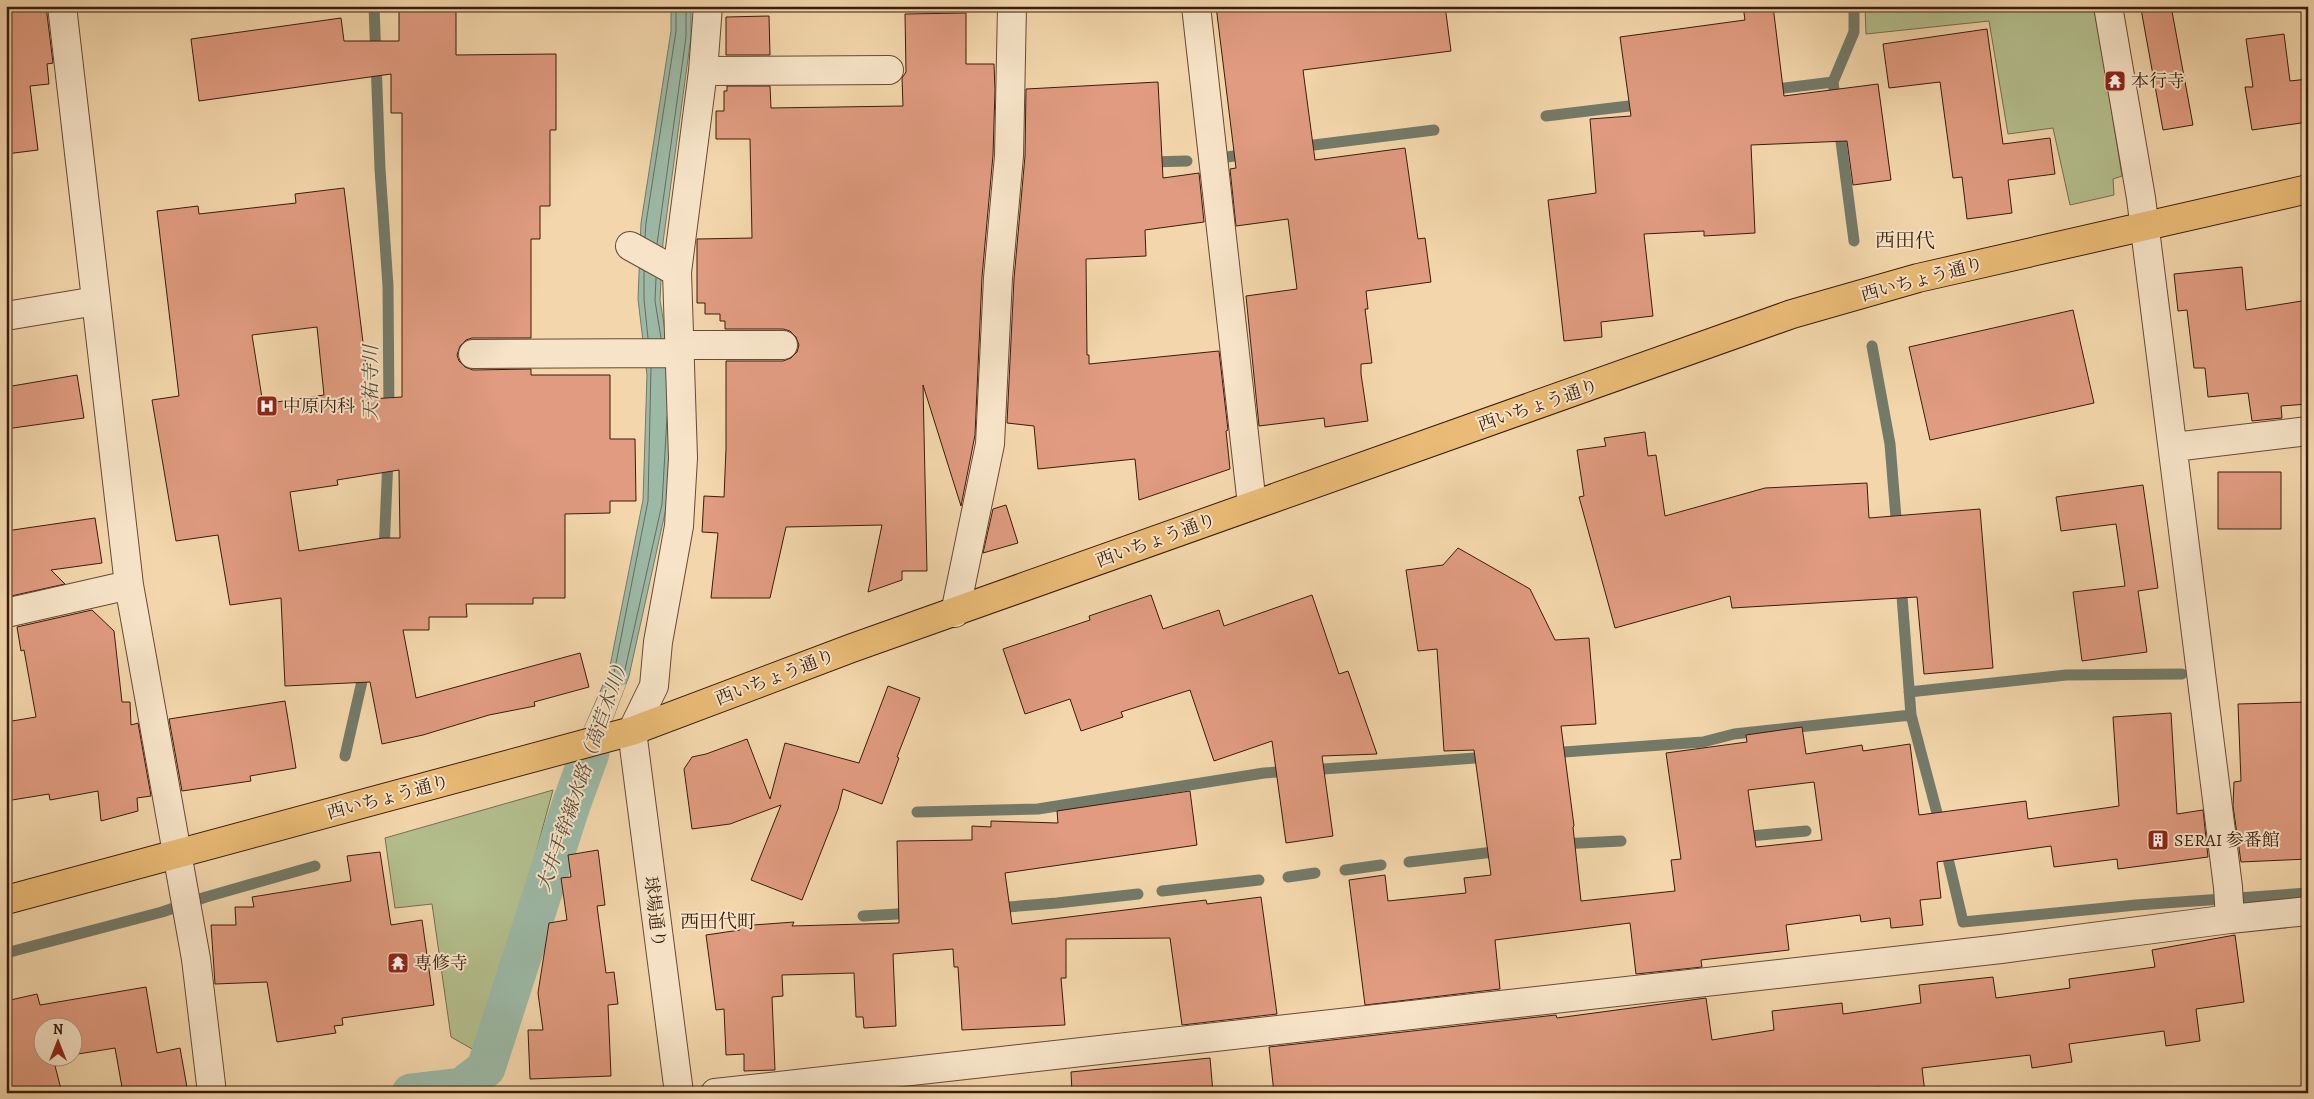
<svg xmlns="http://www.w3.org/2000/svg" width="2314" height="1099" viewBox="0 0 2314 1099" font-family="Alegreya,'Noto Serif JP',serif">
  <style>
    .green { fill: #b4bf8e; stroke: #766e4e }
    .water { fill: #9cb9a6; stroke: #747a69 }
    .pier { fill: #f3d6ab }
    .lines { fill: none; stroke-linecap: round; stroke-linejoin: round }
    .shore { stroke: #6a6a5a; stroke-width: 1 }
    .stream { stroke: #747a69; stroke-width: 11 }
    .canal { stroke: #9cb9a6; stroke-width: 39 }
    .building { fill: #e09b80; stroke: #391c0d; fill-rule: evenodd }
    .minor-casing { stroke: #684a34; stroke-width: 30 }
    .highway-casing { stroke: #391c0d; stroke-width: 30 }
    .minor { stroke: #f7e4c8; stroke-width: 28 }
    .highway { stroke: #eabb76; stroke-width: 28 }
    .labels { text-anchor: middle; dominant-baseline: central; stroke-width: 4; stroke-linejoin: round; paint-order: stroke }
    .poi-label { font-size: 18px; fill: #391c0d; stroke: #f7e4c8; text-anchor: start }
    .street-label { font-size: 18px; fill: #391c0d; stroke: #f7e4c8 }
    .water-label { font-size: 19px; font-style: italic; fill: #574b3b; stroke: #f7e4c8 }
    .neighbourhood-label { font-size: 19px; fill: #391c0d; stroke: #f7e4c8 }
    .quarter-label { font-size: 20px; fill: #391c0d; stroke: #f7e4c8 }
  </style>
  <rect width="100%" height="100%" fill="#f3d6ab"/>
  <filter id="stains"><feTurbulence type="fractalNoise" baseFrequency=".004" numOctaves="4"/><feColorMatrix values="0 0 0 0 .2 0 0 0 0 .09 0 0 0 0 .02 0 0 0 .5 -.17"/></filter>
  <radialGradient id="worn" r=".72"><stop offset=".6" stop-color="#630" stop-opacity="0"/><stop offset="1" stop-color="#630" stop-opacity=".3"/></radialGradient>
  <path class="green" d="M1865,6H2095L2122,176L2113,179L2114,195L2070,205L2053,128L2008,134L1989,21L1866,34Z
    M553,790L481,1054L451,1037L432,904L395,908L385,838Z"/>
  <path class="water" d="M671,6H691V37L663,242L660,300L674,386L667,504L629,676L579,808L555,795L609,671L643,500L647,375L638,299L641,223L671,31Z"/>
  <path class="pier" d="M626,684L582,800L559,783L600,693Z"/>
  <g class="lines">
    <path class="shore" d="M645,237L646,223L676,31V6
      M657,244L686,37V6
      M644,271V299L648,338
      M656,278L655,301L661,338
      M606,722L624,674L662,504L667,417
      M590,727L614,673L648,501L651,368
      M574,762L562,791L575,800L593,757"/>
    <path class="stream" d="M374,6L380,169L388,286L389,412
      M1768,90L1833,82
      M1836,105L1833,82L1854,32V6
      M1546,116L1629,106
      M1839,126L1854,241
      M1298,147L1434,130
      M1227,157L1248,154
      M1149,162L1187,161
      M1872,346L1890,444L1897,530
      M384,552L388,458
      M1901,583L1911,715L1941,828
      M1909,692L2066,675L2182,674
      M1550,753L1703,742L1734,734L1911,715
      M345,756L365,668
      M1310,770L1489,757
      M917,812L1038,809L1264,773L1292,771
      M1739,837L1806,831
      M1560,844L1621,841
      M1945,846L1963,922L2136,905L2308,893
      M1409,862L1502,851
      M1345,870L1381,865
      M1288,877L1315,873
      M1162,891L1259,880
      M995,908L1057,903L1138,894
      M863,916L914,913
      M6,953L162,912L206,897L315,866"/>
    <path class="canal" d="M411,1093L462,1087L486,1068L571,805L590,753"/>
  </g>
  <path class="building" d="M6,6H46L53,63L47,64L49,84L30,86L38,150L6,154Z
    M399,6H456V55L556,54V130H550V206H540V239H531V338H472L466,340L460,346L457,355L459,361L465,367L473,370L531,369V375H610V439H635L636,501H610V513L565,514V598H533V604H466L467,617H429V630H403L416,698L580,653L589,687L534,702L535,706L489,715L423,735L382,744L370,682L285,686L281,598L230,605L218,535L176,541L152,400L179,396L157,211L198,206L199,214L296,203L295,194L344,188L370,399L402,397V113H391V74L199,101L191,39L341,18L344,41H399ZM317,327L324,395L263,404L252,335ZM399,470L400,538H383L299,551L290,492L338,485L337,480Z
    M1216,6H1445L1451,51L1303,70L1315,160L1405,148L1418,239L1425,238L1431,282L1366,291L1368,309H1365L1372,363L1361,364V374L1368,421L1325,427L1324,418L1259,426L1246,296L1297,289L1288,219L1236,226L1230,169L1236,168Z
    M1743,6H1773L1784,96L1878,84L1891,180L1853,185L1847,141L1751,145L1755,233L1704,236V231L1644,234L1653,316L1601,322L1602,337L1564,341L1548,200L1596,193L1590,119L1631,116L1620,37L1745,20Z
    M2160,6H2171L2193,125L2163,130L2141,9Z
    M966,13V64H994L995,90L993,155L982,277L975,435L961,506L923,385L927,571H902V580L868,592L882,525L786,527L770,598H711L718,533L702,532L704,496L724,497L726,449V361H783L791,358L797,352L799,345L796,337L790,331L783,329H725V321H720V314H705V303H697V239L752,238L750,139H716V111H724V91H727V86H770L771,108L903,106L902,78L906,72L905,14Z
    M769,16L770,55H726V17Z
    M1987,29L2003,144L2050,138L2055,174L2008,180L2012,213L1967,219L1962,177L1953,178L1940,82L1889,88L1883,44Z
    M2284,34L2290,81L2308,79V122L2252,130L2245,87H2253L2246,39Z
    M1158,82L1163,178L1199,173L1204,222L1145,230L1146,256L1086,259L1087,355H1089V364L1219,351L1228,430L1226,431L1230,469L1139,500L1135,459L1038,469L1034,426L1007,423L1014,279L1025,156L1026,89Z
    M2242,267L2246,310L2308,300V404L2281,406L2282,418L2252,421L2248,393L2208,397L2205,368H2194L2187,310L2178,311L2174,274Z
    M2073,310L2094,403L1930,440L1909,347Z
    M77,375L84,418L6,429V387Z
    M1645,432L1648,456L1656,455L1665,516L1765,488L1867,483L1869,518L1980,509L1993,668L1924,674L1917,597L1732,608L1730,596L1615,628L1579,497L1584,496L1577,450L1606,446L1604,438Z
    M2218,472H2281V529H2218Z
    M2143,485L2158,588L2138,591L2147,652L2082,661L2073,592L2125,586L2116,524L2061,531L2056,497Z
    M1006,505L1018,543L983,553L993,509Z
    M95,518L102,563L51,570L65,584L11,596L6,567V531Z
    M1458,548L1530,589L1555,640L1589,638L1596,724L1561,726L1574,826L1573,827L1581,901L1675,891L1671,860L1681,859L1666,753L1747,742L1746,735L1802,727L1806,754L1862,745L1863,751L1910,744L1919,815L2026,801L2028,819L2119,806L2113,717L2171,713L2177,814L2203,810L2208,857L2118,869L2117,859L2054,867L2051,846L1937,862L1941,898L1920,900L1923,925L1891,928L1890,918L1861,922L1860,915L1786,925L1789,950L1701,960L1702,967L1636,974L1630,923L1495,940L1500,989L1365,1005L1349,880L1385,875L1388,901L1466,893L1464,878L1491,875L1474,750L1444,751L1437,649L1418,651L1406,570L1443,565ZM1814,782L1822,840L1756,847L1748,790Z
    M1151,595L1163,629L1219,610L1224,626L1312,595L1339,674L1348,671L1377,754L1322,756L1333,836L1286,843L1272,741L1214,761L1190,690L1121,712L1123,717L1081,731L1070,699L1025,714L1003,649L1090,620L1089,616Z
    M92,610L114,631L122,702H130L131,725L138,723L151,796L137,798L138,811L101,821L98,791L50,800L49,794L6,801V722L36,717L24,650L21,651L17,627Z
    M888,686L920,698L897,757L899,758L882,804L843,789L838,809L802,900L751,880L781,805L730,824L692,829L684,769L692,757L706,754L747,739L770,799L785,743L859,763Z
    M285,701L296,768L250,776L251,781L182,791L169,719Z
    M2308,702V859L2241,862L2233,806L2234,782L2241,781L2238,704Z
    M1190,791L1197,845L1005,873L1012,924L1206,900L1207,904L1261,897L1277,1014L1182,1025L1170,938L1066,939V978H1061L1065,1025L962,1030L958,967H954L953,949L893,954L896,1026L864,1028L863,1017H856L854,973L782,975L783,996L772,997L775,1070L744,1071V1054L726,1055L724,1009L716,1010L706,935L740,930V926L794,922L792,926L899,923L897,841L972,840V826L991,827V821L1058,823L1057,811Z
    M598,850L605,905L597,906L606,973L614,972L618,1004L608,1005L611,1076L530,1079L528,1030H543L538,993L549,923L567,920L561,878L571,877L568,855Z
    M380,852L391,925L422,920L434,1005L342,1018L343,1025L334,1026L336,1033L277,1042L267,982L215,984L211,925H236L235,907H254L252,897L351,881L347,856Z
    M2235,935L2244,1002L2196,1009L2200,1041L2166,1046L2164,1031L2069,1044L2072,1062L2032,1068L2030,1055L1922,1068L1925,1093H1880L1879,1087L1830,1093H1371L1370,1088L1323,1093H1274L1269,1047L1556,1015L1557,1018L1706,998L1712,1040L1774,1030L1772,1011L1842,1003L1843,1014L1921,1003L1919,985L1993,977L1996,998L2070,988L2069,979L2155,967L2152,950Z
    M146,987L157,1053L180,1048L188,1093H123L115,1048L72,1055V1026H42V1056H63L53,1058L62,1093H6V1001L37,994L40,1005Z
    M1210,1058L1213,1093H1072L1071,1072Z"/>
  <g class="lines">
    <g class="minor-casing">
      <path id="minor" d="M62,6L129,585L196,959L212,1093
        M1196,6L1252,505
        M2108,6L2141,198L2228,887L2230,919
        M703,71L889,70
        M630,246L677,272
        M6,316L96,301
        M679,345H783
        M473,354L679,353
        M2174,447L2308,431
        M6,613L129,585
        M955,613L990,444L998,278L1009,156L1012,6
        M679,1093L632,731L654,686L658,642L679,526L683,458L677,272L703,71L708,6
        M715,1093L2001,949L2230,919L2308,911"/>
    </g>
    <g class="highway-casing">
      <path id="highway" d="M6,900L632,731L852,648L1792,314L1918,278L2308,189"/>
    </g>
    <use href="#minor" class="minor"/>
    <use href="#highway" class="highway"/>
  </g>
  <defs>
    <g id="temple-square" transform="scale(1.125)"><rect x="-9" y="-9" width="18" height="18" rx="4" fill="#8f2418" stroke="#f7e4c8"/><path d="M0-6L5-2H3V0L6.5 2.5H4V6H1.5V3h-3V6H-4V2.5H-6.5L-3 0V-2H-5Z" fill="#fff"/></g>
    <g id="hospital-square" transform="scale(1.125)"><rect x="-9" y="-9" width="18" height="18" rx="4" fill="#8f2418" stroke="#f7e4c8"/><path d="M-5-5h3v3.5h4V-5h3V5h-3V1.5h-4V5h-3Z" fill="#fff"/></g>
    <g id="building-square" transform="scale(1.125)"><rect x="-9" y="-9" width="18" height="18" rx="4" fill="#8f2418" stroke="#f7e4c8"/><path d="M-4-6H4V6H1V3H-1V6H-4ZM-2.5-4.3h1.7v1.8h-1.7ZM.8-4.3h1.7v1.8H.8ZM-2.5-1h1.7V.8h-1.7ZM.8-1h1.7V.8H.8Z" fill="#fff"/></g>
  </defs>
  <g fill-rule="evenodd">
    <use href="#temple-square" x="2115" y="81"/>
    <use href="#hospital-square" x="267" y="406"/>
    <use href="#building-square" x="2158" y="840"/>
    <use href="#temple-square" x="398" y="963"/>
  </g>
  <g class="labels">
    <g class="poi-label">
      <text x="2131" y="81">本行寺</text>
      <text x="283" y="406">中原内科</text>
      <text x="2174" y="840">SERAI 参番館</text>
      <text x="414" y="963">専修寺</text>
    </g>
    <g class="street-label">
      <text transform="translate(1922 279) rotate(-15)">西いちょう通り</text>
      <text transform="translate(1538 405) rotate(-19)">西いちょう通り</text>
      <text transform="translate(1156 540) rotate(-20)">西いちょう通り</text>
      <text transform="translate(775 677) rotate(-21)">西いちょう通り</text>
      <text transform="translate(388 797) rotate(-15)">西いちょう通り</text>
      <text transform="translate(655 912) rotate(83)">球場通り</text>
    </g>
    <g class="water-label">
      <text transform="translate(371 383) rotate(-90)">天祐寺川</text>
      <text transform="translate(583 774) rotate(-71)">大井手幹線水路（萵苣木川）</text>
    </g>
    <g class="neighbourhood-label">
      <text x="718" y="922">西田代町</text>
    </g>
    <g class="quarter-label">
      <text x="1905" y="240">西田代</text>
    </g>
  </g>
  <rect width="2314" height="1099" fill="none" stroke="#f3d6ab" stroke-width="25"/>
  <rect x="8" y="8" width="2299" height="1084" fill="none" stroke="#391c0d" stroke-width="2.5"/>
  <rect x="12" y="12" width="2289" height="1074" fill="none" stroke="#391c0d"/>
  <g transform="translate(58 1042)"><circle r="24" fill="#f7e4c8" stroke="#ab947d"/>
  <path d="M0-4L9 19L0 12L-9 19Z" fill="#8f2418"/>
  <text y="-8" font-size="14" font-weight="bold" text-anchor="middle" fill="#391c0d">N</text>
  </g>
  <rect width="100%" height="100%" filter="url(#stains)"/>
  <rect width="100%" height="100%" fill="url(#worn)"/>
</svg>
